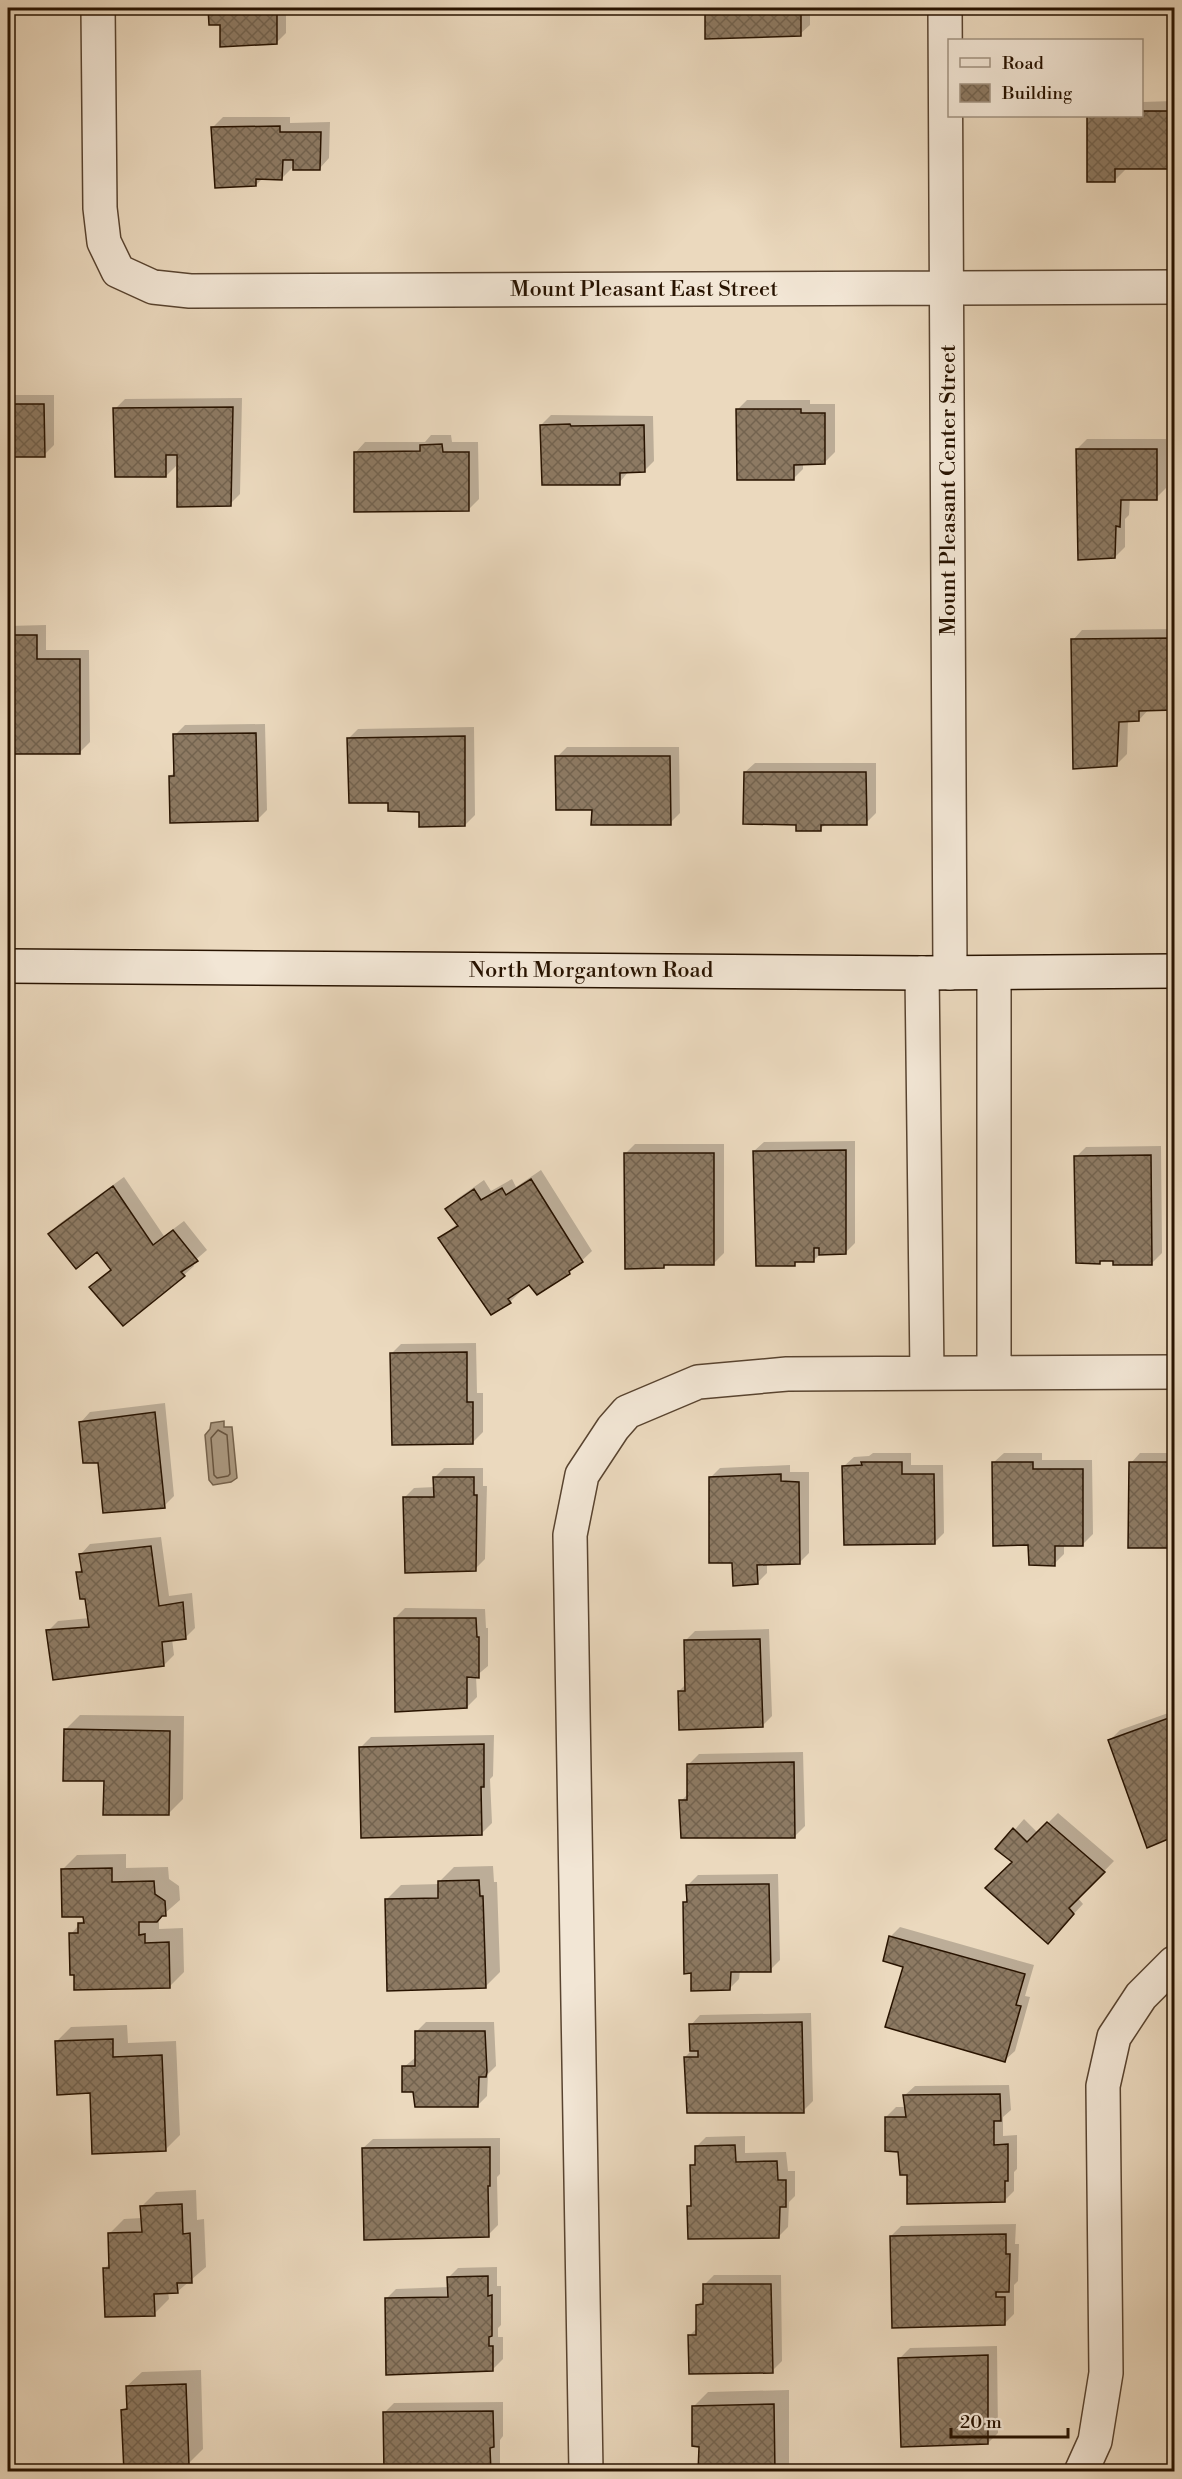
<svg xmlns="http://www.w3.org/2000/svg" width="1182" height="2479" viewBox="0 0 1182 2479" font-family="'Libre Bodoni',serif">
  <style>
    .water { fill: #a9967d; stroke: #75624b; stroke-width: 1.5 }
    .shadow { fill: #0003 }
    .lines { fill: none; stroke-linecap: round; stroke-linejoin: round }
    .shore { stroke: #68543e; stroke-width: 1.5 }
    .building { fill: url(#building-cross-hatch); stroke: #281300; stroke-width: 1.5 }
    .street-casing { stroke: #594430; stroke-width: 36 }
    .secondary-casing { stroke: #281300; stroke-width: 36 }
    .street { stroke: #f2e6d5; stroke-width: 33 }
    .secondary { stroke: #f2e6d5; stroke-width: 33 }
    .labels { text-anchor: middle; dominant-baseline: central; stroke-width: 4.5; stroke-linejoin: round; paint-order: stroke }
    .street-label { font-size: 22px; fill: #281300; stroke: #f2e6d5 }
  </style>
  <defs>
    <pattern id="building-cross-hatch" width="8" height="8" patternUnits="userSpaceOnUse" patternTransform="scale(1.5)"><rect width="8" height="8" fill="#8d7a63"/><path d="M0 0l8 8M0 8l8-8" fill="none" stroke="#73634f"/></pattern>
  </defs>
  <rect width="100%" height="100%" fill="#ebd9be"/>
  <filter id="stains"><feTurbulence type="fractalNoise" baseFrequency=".00333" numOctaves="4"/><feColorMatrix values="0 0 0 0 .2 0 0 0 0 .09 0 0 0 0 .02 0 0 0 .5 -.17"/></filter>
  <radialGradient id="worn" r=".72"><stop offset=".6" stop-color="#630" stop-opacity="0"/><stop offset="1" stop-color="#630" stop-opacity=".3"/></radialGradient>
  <path class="water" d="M224,1421V1427H232L237,1478L231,1482L213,1485L209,1480L205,1435L210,1429L211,1423Z"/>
  <path class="shadow" d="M210,8H286V33L276,43L221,23H210Z
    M707,8H810V25L800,34L707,37Z
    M1174,101V167H1124L1125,170L1115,180L1089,181L1088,116H1142V102Z
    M223,117H290V123L330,122L329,158L320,168L292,159V168L282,178H263L256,185L213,127Z
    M8,395H54V445L44,455H8Z
    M242,398L240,494L230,504L179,454H176V466L166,476L115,409L125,399Z
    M747,400H810V404H835V452L825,462L803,463V469L793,479L737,410Z
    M551,415L653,416L654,461L644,471H629L619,483L541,425Z
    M431,435H451L452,442H478L479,499L469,509L356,452L365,442H425Z
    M1087,439H1166V488L1156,498H1130L1129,515L1125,519V547L1115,557L1077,449Z
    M46,625V650H89L90,742L80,752L16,734H8V626Z
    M1174,629V708L1149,709L1139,720H1128L1127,754L1117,764L1073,640L1082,630Z
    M265,724L267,810L257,820L170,776L176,771L175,735L185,725Z
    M474,727L475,815L465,825L389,801L348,739L358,729Z
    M567,747H679L680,813L670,823L593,809L557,757Z
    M755,763H876V813L866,823L826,824L820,829L797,823L745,772Z
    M855,1141V1243L845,1253L820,1254L813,1261H798L794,1264L754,1151L764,1142Z
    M635,1144H724V1253L714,1263H667L664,1267L625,1154Z
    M1161,1146L1162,1253L1152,1263L1114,1259H1102L1099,1262L1076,1157L1086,1147Z
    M541,1170L592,1251L569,1273L530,1283L518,1290L520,1292L510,1302L491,1313L440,1238L457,1224L447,1209L457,1199L484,1180L491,1191L512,1179L516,1187Z
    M124,1177L164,1236L184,1221L207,1250L192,1263L194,1266L184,1275L91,1287L112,1269L97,1250L50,1234L59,1224Z
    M476,1343L477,1393H483V1432L473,1442L391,1354L401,1344Z
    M165,1403L174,1496L164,1506L99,1461L81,1422L90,1412Z
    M873,1453H911V1465H943L944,1533L934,1543L844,1466L854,1457L869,1456Z
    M1004,1453H1042V1460H1092L1093,1534L1083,1544H1064V1554L1054,1564L1029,1543L994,1462Z
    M1140,1453H1174V1547H1130L1131,1463Z
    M790,1465V1472H809V1553L799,1563H767V1573L757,1583L733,1562L710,1478L720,1468Z
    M444,1468H483V1486H487L485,1559L475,1569L404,1498L414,1488L435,1487L434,1478Z
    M161,1537L169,1596L192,1593L195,1628L185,1638L172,1639L174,1655L164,1665L48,1631L58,1621L90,1618L87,1598L78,1573L82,1568L81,1554L90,1544Z
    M405,1608L485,1609L486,1628H488V1666L476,1676L477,1697L467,1707L395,1618Z
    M769,1629L772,1716L762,1726L679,1691L686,1684L685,1641L695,1631Z
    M1174,1711V1833L1172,1836L1110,1740L1120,1730Z
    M80,1715L184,1716L183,1799L168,1814L105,1780L65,1730Z
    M494,1735L493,1776L490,1779L492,1823L482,1833L361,1747L371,1737Z
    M803,1752L805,1826L795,1836L681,1801L689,1793V1764L699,1754Z
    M1058,1813L1114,1861L1078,1898L1083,1904L1057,1932L1014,1862L998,1849L1024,1819L1038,1833Z
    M126,1854V1868L168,1867L169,1879L179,1886L180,1900L156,1921L159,1920V1929L183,1928L184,1972L169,1987L71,1934L85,1918L62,1870L77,1855Z
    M493,1866L494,1882H497L500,1972L485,1987L386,1900L401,1885L440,1884V1881L454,1867Z
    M778,1874L780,1960L770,1970H740L739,1979L729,1989L692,1972L684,1903L688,1899V1885L698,1875Z
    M900,1927L1034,1965L1025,1996L1030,1997L1015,2051L1005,2060L905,1966L884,1960L891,1936Z
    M811,2013L813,2101L803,2111L685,2057L691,2051V2025L700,2015Z
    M426,2022H494L496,2066L488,2074L487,2096L477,2106L415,2090L404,2067L416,2057V2032Z
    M127,2025L128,2043L176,2041L180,2135L165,2150L91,2092L56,2042L71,2027Z
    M1009,2085L1011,2110L1003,2117V2136L1017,2135V2169L1014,2172V2191L1004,2201L908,2174L886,2117L896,2107H906L905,2095L915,2086Z
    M745,2136V2153L786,2152L788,2171H795V2196L789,2202L788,2227L778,2237L689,2206L692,2203V2166L696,2161V2147L706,2137Z
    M500,2138V2174L497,2177L498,2225L488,2235L363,2148L373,2139Z
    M196,2190L197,2220L204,2219L206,2267L177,2292H168L169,2299L154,2314L105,2268L110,2263L109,2234L124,2219L142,2218V2206L156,2192Z
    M1016,2224L1015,2244H1019L1018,2281L1014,2285V2314L1004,2324L891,2236L901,2226Z
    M497,2267V2286H501V2325L498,2328V2337H503V2359L493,2369L386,2299L396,2289L449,2287L448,2278L458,2268Z
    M714,2275H781L782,2361L772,2371L690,2335L697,2328V2306L705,2298L704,2285Z
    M997,2346L998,2433L988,2443L900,2358L910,2348Z
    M201,2370L203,2449L188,2464H184V2472H125L123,2411L128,2405L127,2386L142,2372Z
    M789,2390V2472H700V2445L693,2407L708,2392Z
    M503,2402V2436L500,2440V2472H385L384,2413L394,2403Z"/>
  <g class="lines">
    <path class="shore" d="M218,1430L227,1435L230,1474L228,1476L217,1478L214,1475L211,1438Z"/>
  </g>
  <path class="building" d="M208,8H277V44L220,47V25H209Z
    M705,8H801V36L705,39Z
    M1142,111H1174V169H1115V182H1087V116H1142Z
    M280,126V132H321L320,170H293V160H283L282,180L256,179V186L215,188L211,127Z
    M8,404H44L45,457H8Z
    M233,407L231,506L177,507V455H166V477H115L113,408Z
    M736,409H801V413H825V464L794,465V480H737Z
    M570,424L571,426L644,425L645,472L620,473V485H542L540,425Z
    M442,444L443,452H469V511L354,512V452L420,451V445Z
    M1076,449H1157V500H1121L1120,527L1116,526L1115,558L1078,560Z
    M8,635H37V659H80V754H14V735H8Z
    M1173,638L1174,710L1139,711V721L1119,722L1117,766L1073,769L1071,639Z
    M256,733L258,821L170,823L169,776H174L173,734Z
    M465,736V826L419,827V812L388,811V803H349L347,738Z
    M555,756H670L671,825H591L592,810H556Z
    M744,772H866L867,825H821V831H796V825L743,824Z
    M846,1150V1254L819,1255V1248H814V1262H795V1266H756L753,1151Z
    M624,1153H714V1265H664V1268L625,1269Z
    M1151,1155L1152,1265H1113V1261H1100V1264L1076,1263L1074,1156Z
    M531,1179L583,1262L569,1271L570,1274L537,1295L529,1285L508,1299L511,1303L491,1315L438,1238L458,1226L445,1209L474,1189L481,1200L502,1188L506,1195Z
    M113,1186L153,1245L173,1230L198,1261L181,1272L185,1276L123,1326L89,1287L111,1270L97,1252L76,1269L48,1234Z
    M467,1352V1402H473V1444L392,1445L390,1353Z
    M155,1412L165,1508L103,1513L98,1463H83L79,1422Z
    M861,1462H902V1474H934L935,1544L844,1545L842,1466L862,1465Z
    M992,1462H1033V1469H1083V1546H1055V1566L1029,1565L1028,1545L993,1546Z
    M1129,1462H1174V1548H1128Z
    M781,1474V1481L799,1482L800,1564L757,1565L758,1584L733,1586L732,1563H709V1477Z
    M433,1477H474V1495H477L476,1571L405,1573L403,1497H434Z
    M151,1546L159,1606L183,1602L186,1639L162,1642L164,1666L53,1680L46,1630L89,1627L85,1599H80L76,1572H82L79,1554Z
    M394,1618H476L477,1637H479V1678L467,1677V1708L395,1712Z
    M760,1639L763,1727L679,1730L678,1691H685L684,1640Z
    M1174,1716V1828L1170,1829L1173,1837L1147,1848L1108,1740Z
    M64,1729L170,1731L169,1815H103L104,1781H63Z
    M484,1744V1787H481L482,1835L361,1838L359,1747Z
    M794,1762L795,1838H681L679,1800H687V1764Z
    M1047,1822L1105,1872L1069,1908L1074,1914L1048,1944L985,1888L1012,1862L995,1849L1013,1828L1027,1842Z
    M112,1868V1882L154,1881L155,1894L165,1901L166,1916H162L157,1922H139V1935L145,1934V1943L169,1942L170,1988L74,1990V1975H70L69,1933H78V1923H84L83,1917H62L61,1869Z
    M479,1880L480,1896H483L486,1988L387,1991L385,1899L438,1898V1881Z
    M769,1884L771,1972H731L730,1990L691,1991V1973L684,1974L683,1902H687L686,1885Z
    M889,1936L1025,1974L1016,2005L1021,2006L1005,2062L885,2027L903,1967L883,1961Z
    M802,2022L804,2113H687L684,2057H698V2051H690L689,2024Z
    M415,2031H485L487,2072L486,2077H479L478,2107H415L413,2092H402V2066H415Z
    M113,2039V2057L162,2055L166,2151L92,2154L90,2093L57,2095L55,2041Z
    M1000,2094L1001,2121H994V2145L1008,2144V2181H1005V2202L907,2204V2175H900L898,2152L885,2151V2117H906L903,2095Z
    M735,2145L736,2162L777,2161L778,2180H786V2207H780L779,2238L688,2239L687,2206H691L690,2165H695V2146Z
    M490,2147V2186H488L489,2237L364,2240L362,2148Z
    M182,2204L183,2234L190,2233L192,2283H177L178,2293L154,2294L155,2316L105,2317L103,2268H109L108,2233L142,2232L140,2206Z
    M1006,2234V2254H1010L1009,2292H996V2297H1005V2325L892,2328L890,2236Z
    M488,2276V2296L492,2295V2336L489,2337V2346H493V2371L386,2375L385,2298L448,2297L447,2277Z
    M703,2284H771L773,2373L689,2374L688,2335H696V2305L703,2304Z
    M988,2355V2444L901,2447L898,2358Z
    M186,2384L189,2465L169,2466V2472H124L121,2410L127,2409L126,2386Z
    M774,2404L775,2472H698L699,2447L692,2446V2406Z
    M493,2411L494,2447L490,2448L491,2472H384L383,2412Z"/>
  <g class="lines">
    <g class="street-casing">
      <path id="street" d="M98,8L100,208L104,242L118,271L153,287L190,291L1174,287
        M945,8L950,973
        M922,973L927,1373
        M994,973V1373
        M586,2472L570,1535L582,1475L613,1428L627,1412L698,1382L787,1374L1174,1372
        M1081,2472L1095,2441L1106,2373L1103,2086L1114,2037L1141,1996L1174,1963"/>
    </g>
    <g class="secondary-casing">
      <path id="secondary" d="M8,966L922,973L1174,971"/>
    </g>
    <use href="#street" class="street"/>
    <use href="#secondary" class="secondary"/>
  </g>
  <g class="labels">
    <g class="street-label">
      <text x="644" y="289">Mount Pleasant East Street</text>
      <text transform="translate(948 490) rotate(-90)">Mount Pleasant Center Street</text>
      <text x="591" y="970">North Morgantown Road</text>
    </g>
  </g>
  <rect width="1182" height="2479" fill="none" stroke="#ebd9be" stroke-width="30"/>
  <rect x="9" y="9" width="1164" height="2461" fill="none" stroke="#281300" stroke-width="3"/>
  <rect x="15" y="15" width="1152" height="2449" fill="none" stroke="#281300" stroke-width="1.5"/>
  <rect x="948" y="39" width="195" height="78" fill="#f2e6d5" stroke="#a19280" stroke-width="1.5"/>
  <rect x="960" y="58" width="30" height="9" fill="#f2e6d5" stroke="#a19280" stroke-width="1.5"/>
  <text x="1002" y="69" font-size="18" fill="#281300">Road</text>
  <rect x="960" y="84" width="30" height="18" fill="url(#building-cross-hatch)" stroke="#a19280" stroke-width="1.5"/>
  <text x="1002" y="99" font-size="18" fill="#281300">Building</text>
  <path d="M951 2428v9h117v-9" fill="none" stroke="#281300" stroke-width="3"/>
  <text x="960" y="2428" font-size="18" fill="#281300" stroke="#f2e6d5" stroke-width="4.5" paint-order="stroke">20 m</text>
  <rect width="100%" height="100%" filter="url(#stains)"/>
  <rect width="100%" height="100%" fill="url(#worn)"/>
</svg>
